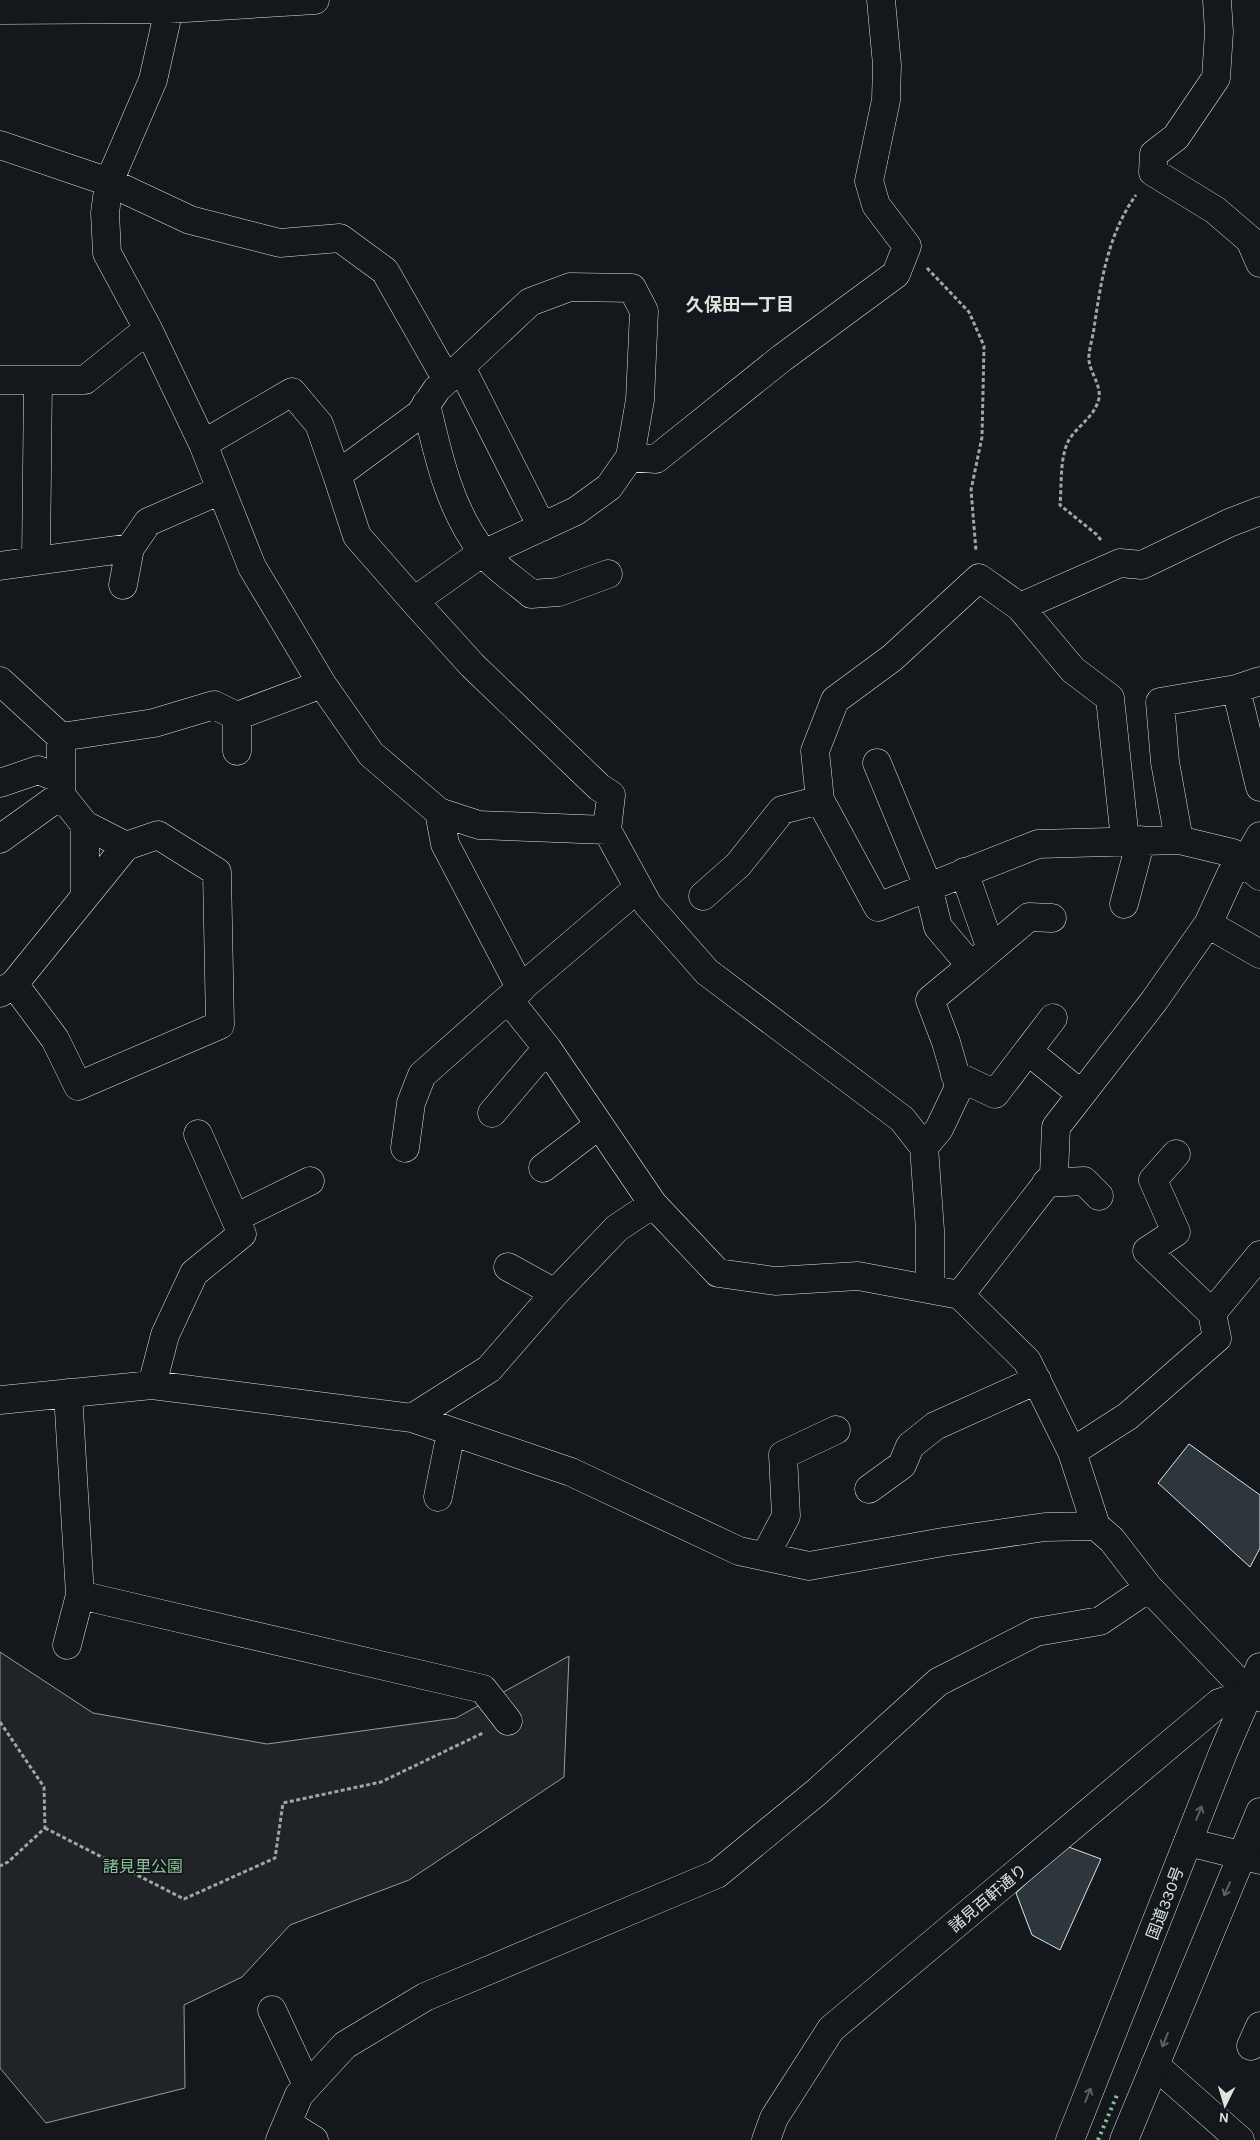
<svg xmlns="http://www.w3.org/2000/svg" width="1260" height="2140" viewBox="0 0 1260 2140" font-family="Karla,'Noto Sans JP',sans-serif">
  <style>
    .green { fill: #202428; stroke: #939e99 }
    .building { fill: #2c363c; stroke: #d8e6dc }
    .lines { fill: none; stroke-linecap: round; stroke-linejoin: round }
    .minor-casing { stroke: #d8e6dc; stroke-width: 29 }
    .highway-casing { stroke: #d8e6dc; stroke-width: 29 }
    .path { stroke: #9da8a2; stroke-width: 3; stroke-dasharray: 4 2.5; stroke-linecap: butt }
    .minor { stroke: #14181c; stroke-width: 28 }
    .highway { stroke: #14181c; stroke-width: 28 }
    .hedge { stroke: #8ac095; stroke-width: 4; stroke-dasharray: 2.5 4; stroke-linecap: butt }
    .oneway { stroke: #59605f }
    .labels { text-anchor: middle; dominant-baseline: central; stroke-width: 4; stroke-linejoin: round; paint-order: stroke }
    .park-label { font-size: 16px; fill: #8ac095; stroke: #14181c }
    .street-label { font-size: 16px; fill: #d8e6dc; stroke: #14181c }
    .neighbourhood-label { font-size: 18px; font-weight: bold; fill: #d8e6dc; stroke: #14181c }
  </style>
  <rect width="100%" height="100%" fill="#14181c"/>
  <path class="green" d="M0,1652L93,1713L267,1744L456,1718L569,1656L564,1777L409,1880L290,1925L242,1977L184,2005L185,2088L46,2123L0,2068Z"/>
  <path class="building" d="M1189,1444L1260,1495V1548L1250,1567L1158,1483Z
    M1066,1846L1101,1859L1060,1950L1032,1935L1016,1893Z"/>
  <g class="lines">
    <g class="minor-casing">
      <path id="minor" d="M1217,0L1219,32L1216,78L1176,137L1154,154L1153,172L1215,210L1250,240L1260,263
        M169,9L153,80L109,182L105,213L107,253L148,329L203,444L252,567L322,684L371,754L439,812L479,825L607,830L648,905L707,972L902,1119L924,1147L930,1230V1289
        M0,10L169,9L315,0
        M0,145L109,182L190,220L280,243L340,238L385,271L447,380
        M461,367L542,527
        M0,380H85L148,329
        M426,404C438,455 449,508 482,551C494,567 515,580 531,594L559,592L608,574
        M203,444L292,392L319,424L337,475L420,414L437,389L530,302L570,287L632,288L644,311L640,400L630,457
        M337,475L357,536L414,601
        M1260,511L1229,523L1142,565L1120,563L1020,607L979,578L892,658L835,700L815,751L820,800L878,907L1038,844L1179,840L1233,853L1260,876
        M36,561L38,380
        M0,566L130,548L148,522L221,490
        M123,585L130,548
        M1020,607L1073,670L1110,698L1125,840
        M0,681L61,737
        M1236,689L1260,787
        M237,751V716
        M877,763L928,886L938,927L971,966L930,1000L946,1042L959,1087L939,1129L924,1147
        M0,783L38,770L61,779
        M61,795V737L154,723L214,705L237,716L322,684
        M439,812L445,844L521,989
        M85,825V896
        M607,830L611,795L599,787L472,665L414,601L483,552L490,551L576,511L609,487L630,457L656,459L782,358L896,274L907,246L876,205L869,181L886,100L887,65L881,0
        M0,839L61,795L85,825L126,846L158,835L217,872L220,1025L78,1086L55,1039L14,984L0,993
        M1179,840L1165,762L1160,702L1236,689L1260,681
        M964,872L991,949
        M638,888L508,999L547,1048L653,1204L718,1273L775,1281L858,1276L960,1295L1027,1361L1072,1452L1096,1526L1112,1540L1149,1588L1249,1693L1260,1697
        M703,896L738,865L782,810L820,800
        M1124,904L1141,840
        M1208,924L1260,954
        M971,966L1029,917L1052,918
        M14,984L126,846
        M1028,1051L1081,1094
        M955,1075L995,1094L1053,1018
        M492,1113L547,1048
        M405,1148L411,1103L422,1075L508,999
        M1176,1154L1153,1180L1176,1232L1147,1251L1212,1313
        M543,1168L599,1125
        M1046,1183L1084,1181L1099,1196
        M235,1218L310,1181
        M508,1267L555,1293
        M960,1295L1054,1174L1056,1127L1154,1001L1208,924L1231,874L1244,864L1260,836
        M152,1385L165,1335L194,1273L242,1234L198,1134
        M68,1393L80,1595L483,1689L508,1721
        M0,1400L152,1385L412,1418L571,1472L739,1551L809,1566L943,1542L1045,1527L1096,1526
        M412,1418L489,1369L555,1293L617,1228L653,1204
        M1072,1452L1128,1416L1217,1338L1212,1313L1260,1255
        M869,1489L902,1465L910,1446L935,1426L1037,1380
        M438,1497L451,1432
        M765,1556L786,1516L783,1455L836,1430
        M67,1645L80,1595
        M1188,1842L1260,1860
        M272,2010L307,2085
        M1251,2046L1260,2026
        M1155,2065L1240,2140
        M287,2123L314,2140
        M280,2140L299,2095L345,2045L425,1997L717,1874L818,1791L938,1682L1036,1632L1100,1621L1149,1588
        M766,2140L774,2118L831,2029L1219,1703L1249,1693"/>
    </g>
    <g class="highway-casing">
      <path id="highway" d="M1070,2140L1223,1753L1260,1667
        M1124,2140L1260,1812"/>
    </g>
    <path class="path" d="M927,268L969,312L984,346L982,437L971,490L976,551
      M1101,540L1096,534L1060,505C1062,485 1059,456 1070,438C1080,424 1095,416 1099,398C1101,385 1091,374 1089,361C1088,351 1093,338 1094,328C1101,281 1108,234 1136,195
      M0,1722L44,1787L45,1828L8,1862L0,1866
      M45,1828L184,1899L275,1858L283,1803L381,1782L483,1733"/>
    <use href="#minor" class="minor"/>
    <use href="#highway" class="highway"/>
    <path class="hedge" d="M1098,2140L1117,2095"/>
  </g>
  <defs><path id="oneway-shaft" d="M-6 0H5M1.5-3L5.5 0L1.5 3" fill="none" stroke-width="1.6" stroke-linecap="round" stroke-linejoin="round" transform="scale(1.25)"/></defs>
  <g class="oneway">
    <use href="#oneway-shaft" transform="translate(1199 1813) rotate(-68)"/>
    <use href="#oneway-shaft" transform="translate(1227 1889) rotate(114)"/>
    <use href="#oneway-shaft" transform="translate(1165 2040) rotate(112)"/>
    <use href="#oneway-shaft" transform="translate(1088 2095) rotate(-68)"/>
  </g>
  <g class="labels">
    <g class="park-label">
      <text x="143" y="1866">諸見里公園</text>
    </g>
    <g class="street-label">
      <text transform="translate(988 1898) rotate(-40)">諸見百軒通り</text>
      <text transform="translate(1165 1903) rotate(-69)">国道330号</text>
    </g>
    <g class="neighbourhood-label">
      <text x="740" y="305">久保田一丁目</text>
    </g>
  </g>
  <g transform="translate(1225 2105) rotate(185)" stroke="#14181c" stroke-width="4" paint-order="stroke">
  <path d="M0-4L9 19L0 12L-9 19Z" fill="#d8e6dc"/>
  <text y="-8" font-size="14" font-weight="bold" text-anchor="middle" fill="#d8e6dc">N</text>
  </g>
</svg>
